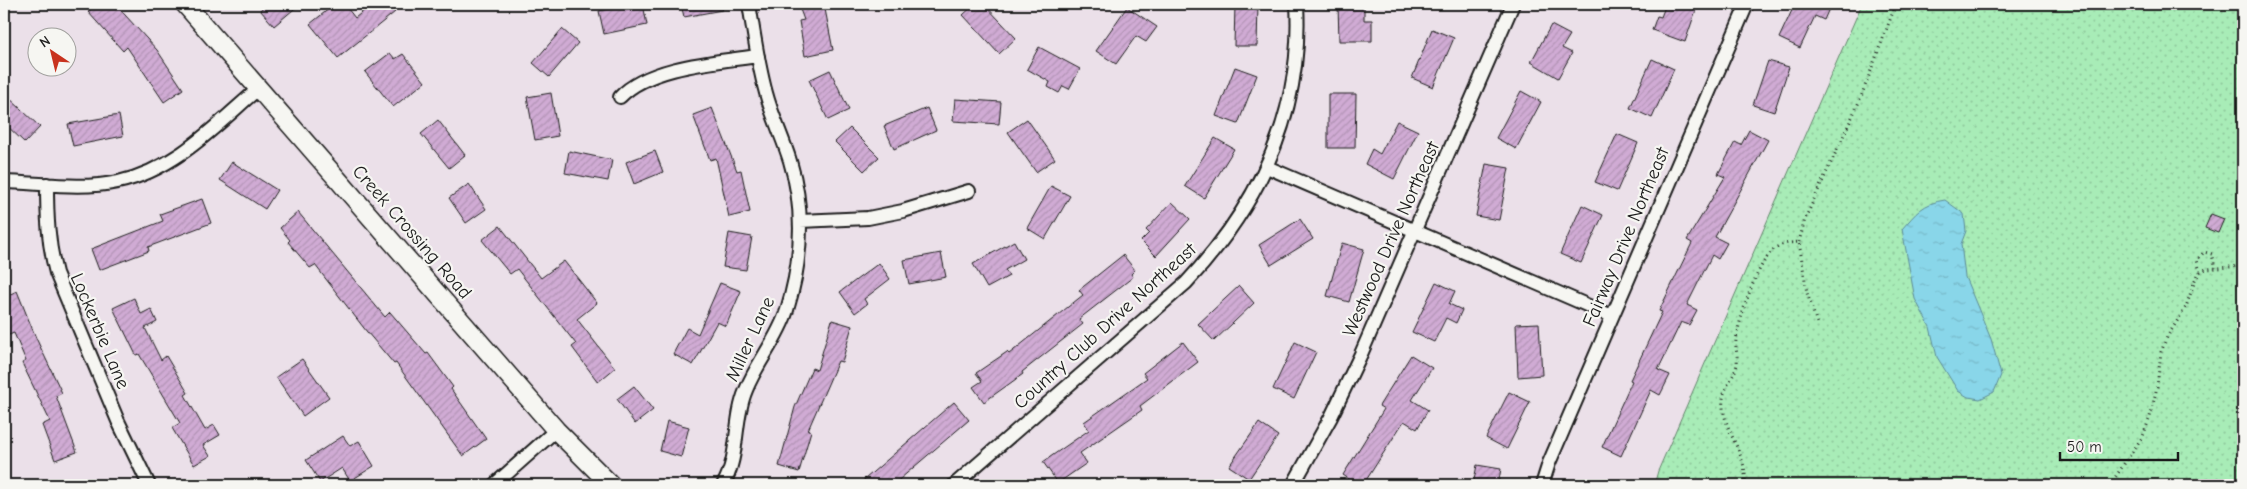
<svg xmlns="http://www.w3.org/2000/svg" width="2247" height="489" viewBox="0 0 2247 489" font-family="'Comic Neue',sans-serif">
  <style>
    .grass { fill: url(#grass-dots); stroke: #62846a }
    .water { fill: url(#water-ripples); stroke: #5d8c97 }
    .building { fill: url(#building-hatch); stroke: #1c1c1c }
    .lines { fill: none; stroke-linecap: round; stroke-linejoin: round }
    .street-casing { stroke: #1c1c1c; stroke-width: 16 }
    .secondary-casing { stroke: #1c1c1c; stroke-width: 21 }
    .path { stroke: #1c1c1c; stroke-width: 3; stroke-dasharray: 1 4; stroke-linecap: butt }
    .street { stroke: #f6f6f2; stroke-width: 12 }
    .secondary { stroke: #f6f6f2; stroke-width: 18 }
    .labels { text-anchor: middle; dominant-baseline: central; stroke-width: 4.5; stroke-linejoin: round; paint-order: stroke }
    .street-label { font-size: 19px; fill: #1c1c1c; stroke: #f6f6f2 }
  </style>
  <defs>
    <pattern id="grass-dots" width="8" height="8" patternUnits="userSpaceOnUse" patternTransform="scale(1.25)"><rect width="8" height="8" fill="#a8ecb7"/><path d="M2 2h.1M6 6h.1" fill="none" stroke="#90ca9d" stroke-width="1.8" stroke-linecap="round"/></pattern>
    <pattern id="water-ripples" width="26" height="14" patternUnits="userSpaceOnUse" patternTransform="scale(1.25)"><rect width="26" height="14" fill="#89d6e9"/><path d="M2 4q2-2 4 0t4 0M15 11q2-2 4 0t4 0" fill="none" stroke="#76b7c7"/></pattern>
    <pattern id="building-hatch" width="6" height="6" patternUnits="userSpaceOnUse" patternTransform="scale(1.25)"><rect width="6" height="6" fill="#d0abd4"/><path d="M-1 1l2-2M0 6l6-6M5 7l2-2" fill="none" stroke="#b293b5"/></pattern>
  </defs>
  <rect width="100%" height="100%" fill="#ebe0e9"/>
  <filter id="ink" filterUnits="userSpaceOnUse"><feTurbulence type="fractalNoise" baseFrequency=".02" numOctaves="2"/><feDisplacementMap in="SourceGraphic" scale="10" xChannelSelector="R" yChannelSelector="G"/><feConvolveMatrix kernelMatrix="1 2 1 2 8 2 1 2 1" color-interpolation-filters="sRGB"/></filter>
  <g filter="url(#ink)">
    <path class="grass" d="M1862,4H2243V485H1654L1658,471Z"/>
    <path class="water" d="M1945,200L1964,214L1966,231L1961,244L1965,277L1991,339L2001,375L1994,392L1980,399L1968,397L1958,391L1937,357L1930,327L1915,299L1902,229C1916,213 1923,203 1945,200Z"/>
    <path class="building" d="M97,4H115L157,50L183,89L164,102L127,47L123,51L88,12Z
      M267,4H300L274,26L260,10Z
      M335,4H344L355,18L372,4H388L395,12L338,58L310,24Z
      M636,4H643L647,25L604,34L599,11Z
      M681,4H721L722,10L684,17Z
      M798,4H824L833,50L805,56L799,21L804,20Z
      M975,4H984L1016,38L999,54L963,15Z
      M1235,4H1258L1257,46H1234Z
      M1338,4H1364V20H1372V41H1339Z
      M1666,4H1698L1685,42L1652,30L1657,16L1661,17Z
      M1789,4H1831L1824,20L1815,16L1800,48L1779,38L1794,6Z
      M1127,7L1157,27L1146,42L1136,36L1116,64L1096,51Z
      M1551,25L1570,35L1562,48L1572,53L1558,78L1531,62Z
      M562,29L578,43L549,77L533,63Z
      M1432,29L1454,38L1433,87L1412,78Z
      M1039,47L1080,69L1069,89L1063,86L1059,93L1048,87L1050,82L1027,69Z
      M390,53L395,59L403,54L425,82L393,107L365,72Z
      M1652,59L1674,69L1652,118L1630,108Z
      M1768,61L1789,67L1774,112L1753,105Z
      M1235,67L1257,75L1238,124L1216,116Z
      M830,70L849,110L828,120L809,80Z
      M1521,91L1541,102L1516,149L1496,138Z
      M4,93L40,127L25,143L4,123Z
      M551,93L558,136L535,140L527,97Z
      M1328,94H1356L1355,148H1328Z
      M955,99L1001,102L999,124L953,121Z
      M712,108L737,171L741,170L750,212L729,217L716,158L710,160L693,115Z
      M927,108L936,130L894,149L884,126Z
      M119,115L123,136L73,146L68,124Z
      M1027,119L1055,159L1036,172L1008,132Z
      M438,120L465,155L449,168L421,134Z
      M1397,121L1418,131L1394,179L1365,164L1372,149L1380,154Z
      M850,128L879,157L864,171L835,142Z
      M1749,130L1768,140L1715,237L1727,243L1718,259L1712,255L1687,305L1697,310L1689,325L1681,322L1658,370L1670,375L1660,395L1651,390L1621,456L1602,447L1632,381L1630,380L1662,312L1659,311L1692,243L1687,240L1725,177L1718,174L1735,142L1741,145Z
      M1617,134L1638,143L1617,191L1595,182Z
      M1215,138L1234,149L1204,198L1185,186Z
      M569,151L612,160L608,181L565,173Z
      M655,151L663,172L634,184L626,162Z
      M232,162L277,190L265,209L220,180Z
      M1486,164L1509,168L1499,220L1476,216Z
      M469,184L486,209L466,223L449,198Z
      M1051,186L1070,196L1045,239L1027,228Z
      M202,199L211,223L148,247L149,251L99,270L91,249L163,221L160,214Z
      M1172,202L1190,219L1156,256L1141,241L1149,233L1146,230Z
      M1582,205L1603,215L1581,263L1560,254Z
      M298,212L385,317L390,312L426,354L428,353L453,387L451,389L486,439L463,456L396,363L394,364L367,332L315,265L310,268L288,242L290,240L280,228Z
      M2211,214L2224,219L2218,233L2205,228Z
      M1300,219L1313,239L1271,265L1259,245Z
      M500,226L541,278L564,261L597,303L577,319L615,368L598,382L572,347L576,344L517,269L510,274L482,240Z
      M729,233L752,237L746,270L723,267Z
      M1014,241L1024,259L1005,270L1009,276L987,288L973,264Z
      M1342,243L1364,249L1349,302L1327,296Z
      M941,253L946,277L909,284L904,260Z
      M1123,255L1135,270L1131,274L1133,277L1079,319L1083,324L1022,372L1023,374L984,402L973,387L982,381L976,373L1007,352L1009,354L1083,295L1079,290Z
      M879,263L890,279L864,299L867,304L855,313L840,292Z
      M1436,282L1455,291L1449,304L1462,310L1456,323L1446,318L1434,342L1412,332Z
      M720,283L741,291L726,326L717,322L693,365L673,354L687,328L698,334Z
      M1239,286L1254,303L1214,341L1198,324Z
      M17,291L36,338L62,393L56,396L77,452L55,460L42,425L50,421L22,363L26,361L14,333L4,337V297Z
      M134,298L141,314L151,309L157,322L145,328L161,360L166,356L188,393L185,395L205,430L214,425L220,435L203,445L210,456L194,465L172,428L180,423L139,354L136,355L113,308Z
      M832,320L852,326L842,362L838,361L808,430L811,431L799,472L779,466L795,407L812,368L817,370Z
      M1539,323L1542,375L1518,377L1516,324Z
      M1183,342L1198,362L1140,406L1142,410L1080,453L1087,463L1058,483L1043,462L1089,430L1084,422L1147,378L1143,373Z
      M1295,342L1316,352L1294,399L1273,389Z
      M1411,355L1432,368L1412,400L1428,410L1417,429L1404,421L1363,485H1358L1343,475L1384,409L1379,406Z
      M302,359L329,397L303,416L276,377Z
      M634,386L653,410L635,424L617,399Z
      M1509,392L1530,402L1507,449L1486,438Z
      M954,402L969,420L893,485H858Z
      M667,421L689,427L681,457L660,451Z
      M1259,423L1278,436L1249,479L1229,466Z
      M343,436L350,446L359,441L374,466L350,481L342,468L320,482L306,460Z
      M1477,465L1501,469L1498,485H1473Z"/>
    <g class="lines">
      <g class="street-casing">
        <path id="street" d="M620,97C649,66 716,62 758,56
          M1267,167L1612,316
          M4,182C41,183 81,190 118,182C175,170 216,125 258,89
          M47,184C47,215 48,243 56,273L118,421L149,485
          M800,221L868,218L903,211L969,191
          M494,485L556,430
          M723,485C740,456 733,420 746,390C757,362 778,339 787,310C802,261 805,210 790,161C783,138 772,116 766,93C758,64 754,34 749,4
          M954,485L1186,283C1259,205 1303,112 1297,4
          M1293,485L1331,417L1361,354L1513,4
          M1542,485L1549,463L1747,4"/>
      </g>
      <g class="secondary-casing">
        <path id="secondary" d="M185,4L556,430L611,485"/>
      </g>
      <path class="path" d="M1799,242L1805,219L1859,102L1896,4
        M2200,272L2197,260L2204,252L2212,254L2215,268
        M1745,485C1748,458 1729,438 1724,413C1718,388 1735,381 1737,363C1738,355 1735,347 1736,340C1739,319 1758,258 1777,247C1784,243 1791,243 1799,242L1807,293L1817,323
        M2110,485L2143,436L2150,417L2157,387L2161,352L2167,337L2186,307L2195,280L2200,272L2206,269L2243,266"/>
      <use href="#street" class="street"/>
      <use href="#secondary" class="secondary"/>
    </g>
  </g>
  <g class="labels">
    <g class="street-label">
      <text transform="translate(412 232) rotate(49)">Creek Crossing Road</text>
      <text transform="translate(1626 237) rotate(-67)">Fairway Drive Northeast</text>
      <text transform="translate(1391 239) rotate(-66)">Westwood Drive Northeast</text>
      <text transform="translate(1105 326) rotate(-42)">Country Club Drive Northeast</text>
      <text transform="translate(100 331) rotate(67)">Lockerbie Lane</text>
      <text transform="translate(750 339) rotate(-65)">Miller Lane</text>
    </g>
  </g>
  <rect width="2247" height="489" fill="none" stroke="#f6f6f2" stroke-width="20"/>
  <rect x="10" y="10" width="2227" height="469" fill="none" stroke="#1c1c1c" stroke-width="2" filter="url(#ink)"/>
  <g transform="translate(52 52) rotate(325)"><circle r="24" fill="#f6f6f2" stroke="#9f9f9c"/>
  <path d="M0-4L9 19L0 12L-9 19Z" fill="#c8321e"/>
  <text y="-8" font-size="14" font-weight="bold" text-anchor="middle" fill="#1c1c1c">N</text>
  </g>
  <path d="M2060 452v8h118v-8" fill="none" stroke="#1c1c1c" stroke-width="2.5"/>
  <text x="2067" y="452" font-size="15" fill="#1c1c1c" stroke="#f6f6f2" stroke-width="4" paint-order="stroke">50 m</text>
</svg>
